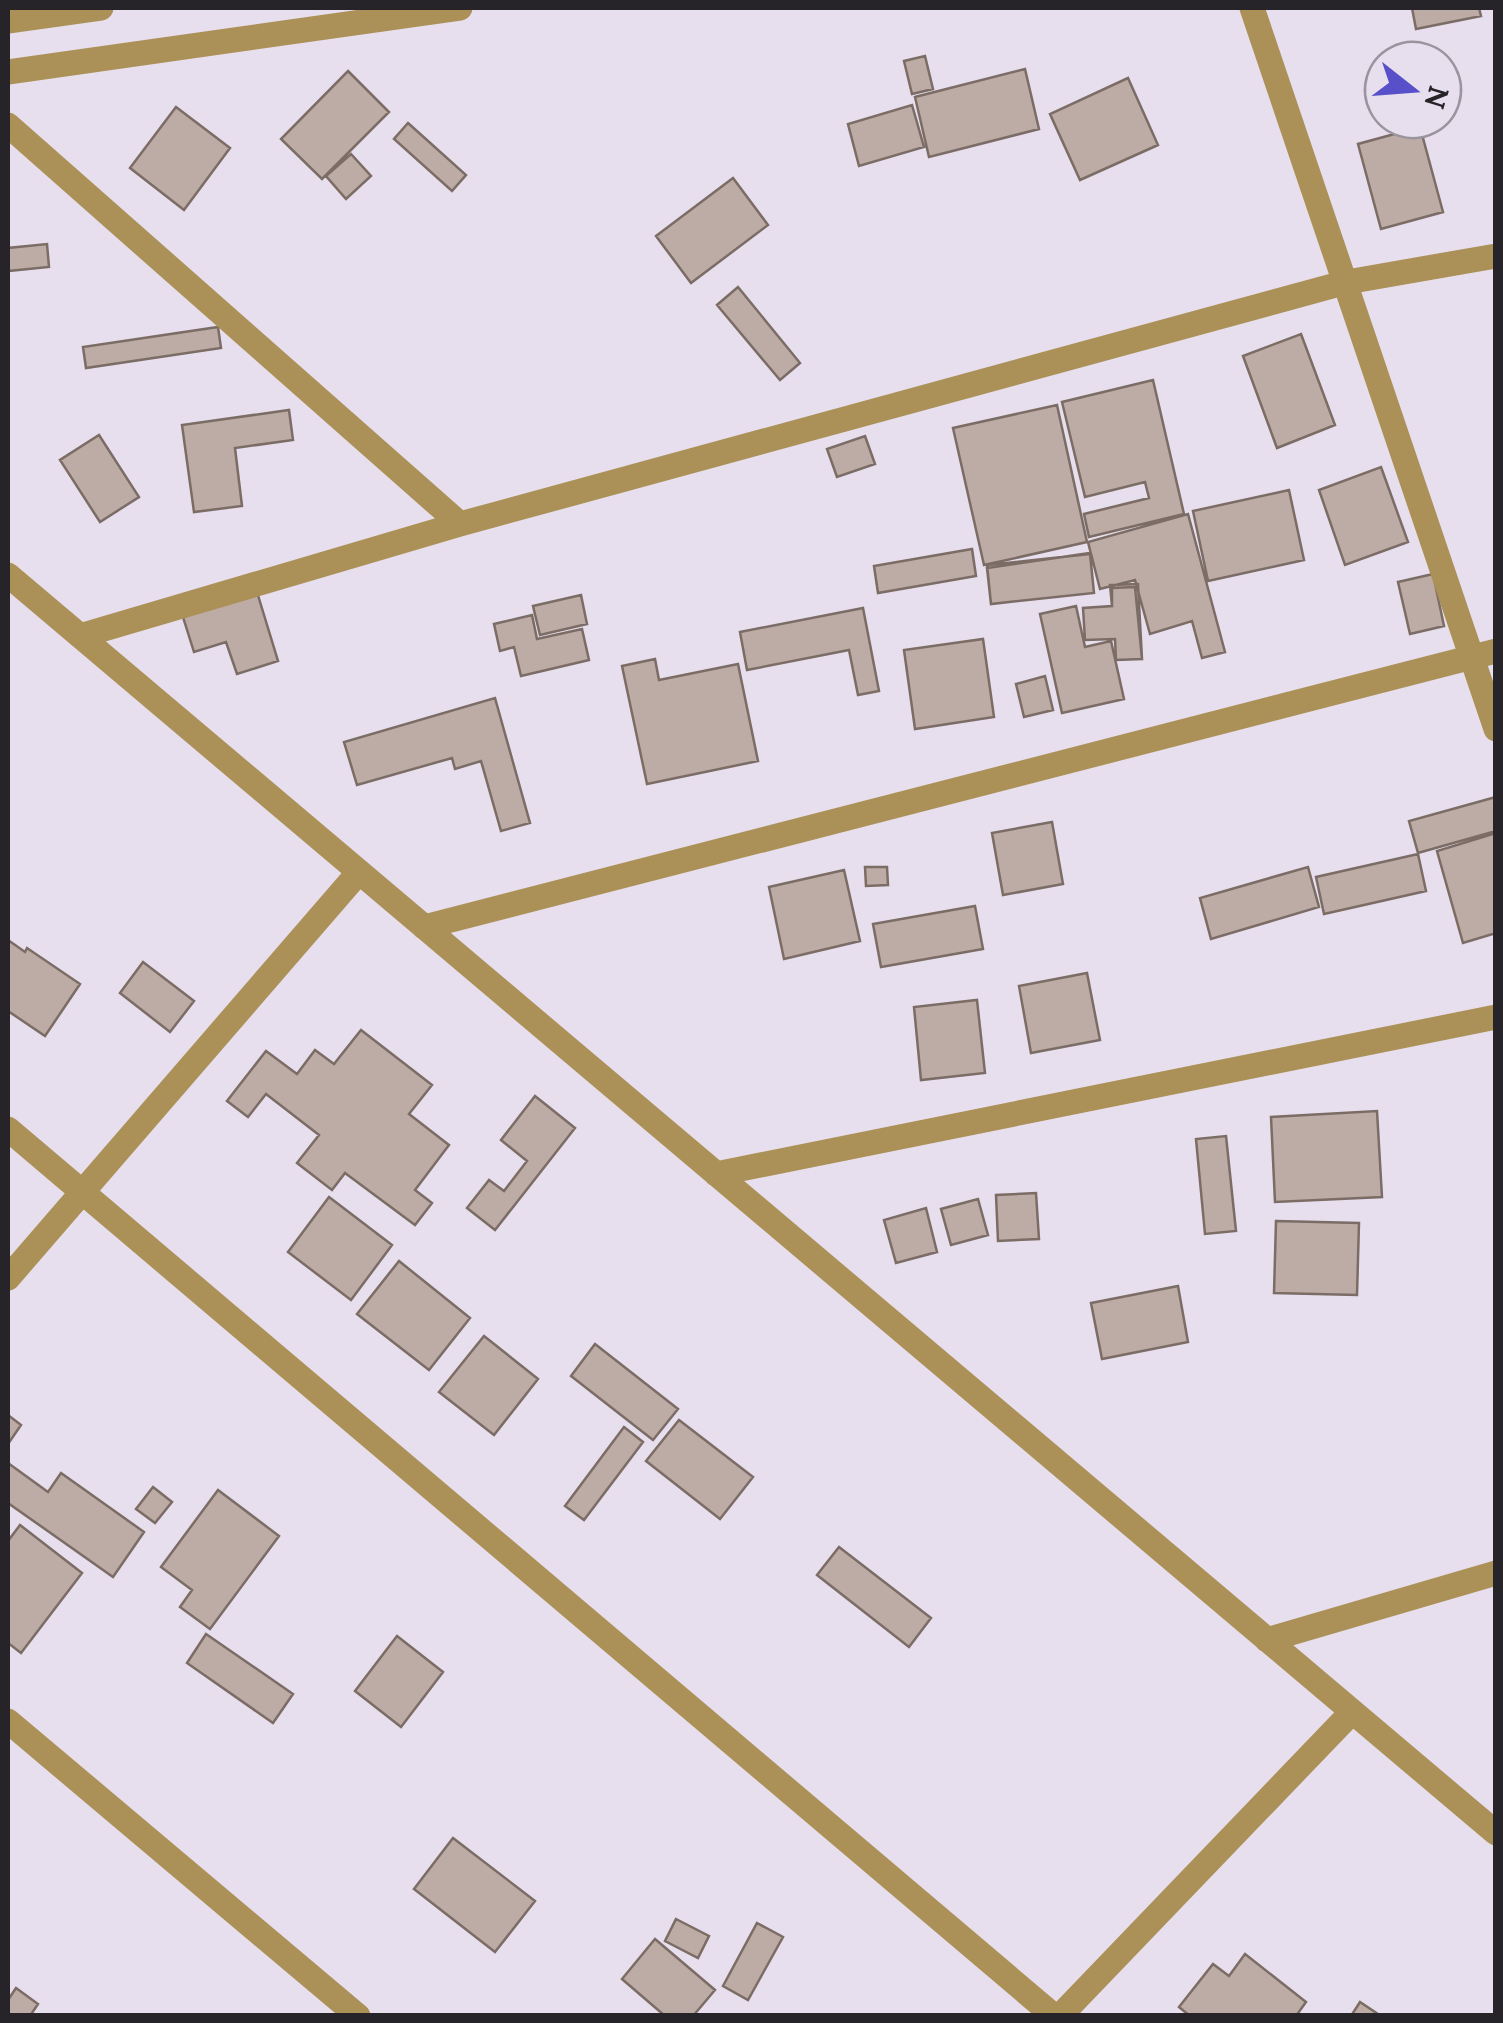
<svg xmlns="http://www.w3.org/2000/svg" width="1503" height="2023" viewBox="0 0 1503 2023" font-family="Lora,serif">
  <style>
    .building { fill: #bdaca5; stroke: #7b6c65; stroke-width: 2.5 }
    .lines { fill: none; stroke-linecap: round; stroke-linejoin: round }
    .street { stroke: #ab9158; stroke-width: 25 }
  </style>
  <rect width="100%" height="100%" fill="#e7dfed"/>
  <path class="building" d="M1412,8H1479L1481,16L1416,29Z
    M1412,8H1479L1481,16L1416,29Z
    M925,56L933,89L912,94L904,61Z
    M925,56L933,89L912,94L904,61Z
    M1025,69L1039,129L929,157L915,97Z
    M1025,69L1039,129L929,157L915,97Z
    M348,71L389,112L322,179L281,139Z
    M348,71L389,112L322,179L281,139Z
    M1128,78L1158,145L1080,180L1050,114Z
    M1128,78L1158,145L1080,180L1050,114Z
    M912,105L924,147L859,166L848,124Z
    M912,105L924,147L859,166L848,124Z
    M176,107L230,148L184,210L130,168Z
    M176,107L230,148L184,210L130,168Z
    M408,123L466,175L452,191L394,139Z
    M408,123L466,175L452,191L394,139Z
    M1420,127L1443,212L1381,229L1358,144Z
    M1420,127L1443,212L1381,229L1358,144Z
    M351,154L371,176L346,199L326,176Z
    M351,154L371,176L346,199L326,176Z
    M733,178L768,225L691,283L656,236Z
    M733,178L768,225L691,283L656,236Z
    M47,244L49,267L8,271V248Z
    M47,244L49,267L8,271V248Z
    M738,287L800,363L780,380L717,305Z
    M738,287L800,363L780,380L717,305Z
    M218,327L221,348L86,368L83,347Z
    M218,327L221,348L86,368L83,347Z
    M1301,334L1335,425L1277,448L1243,356Z
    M1301,334L1335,425L1277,448L1243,356Z
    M1153,380L1184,514L1089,537L1084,514L1149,498L1145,482L1085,497L1062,402Z
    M1153,380L1184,514L1089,537L1084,514L1149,498L1145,482L1085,497L1062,402Z
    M1057,405L1087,542L984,565L953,428Z
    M1057,405L1087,542L984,565L953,428Z
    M289,410L293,440L235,448L242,506L194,512L182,425Z
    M289,410L293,440L235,448L242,506L194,512L182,425Z
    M99,435L139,497L100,522L60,460Z
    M99,435L139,497L100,522L60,460Z
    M865,436L875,464L837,477L827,449Z
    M865,436L875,464L837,477L827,449Z
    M1381,467L1408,542L1345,565L1319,490Z
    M1381,467L1408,542L1345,565L1319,490Z
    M1289,490L1304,560L1208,581L1193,511Z
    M1289,490L1304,560L1208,581L1193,511Z
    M1188,514L1225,652L1202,658L1192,621L1150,634L1135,580L1100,589L1088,542Z
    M1188,514L1225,652L1202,658L1192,621L1150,634L1135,580L1100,589L1088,542Z
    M972,549L976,576L878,593L874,566Z
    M972,549L976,576L878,593L874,566Z
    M1090,553L1094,593L991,604L987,568Z
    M1090,554L1094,593L991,604L987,565Z
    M1433,574L1444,626L1410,634L1398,582Z
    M1433,574L1444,626L1410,634L1398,582Z
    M1138,584L1142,659L1116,660L1115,639L1085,640L1083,608L1112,606L1110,585Z
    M1135,587L1142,659L1116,660L1115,639L1085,640L1083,608L1112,606V588Z
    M257,592L278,661L237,674L226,642L194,652L183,617Z
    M257,592L278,661L237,674L226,642L194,652L183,617Z
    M581,595L587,624L540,635L533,606Z
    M581,595L587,624L540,635L533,606Z
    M1076,606L1085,647L1111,641L1124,699L1062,713L1040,614Z
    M1076,606L1085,647L1111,641L1124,699L1062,713L1040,614Z
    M863,608L879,691L858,695L849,650L747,670L740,632Z
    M863,608L879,691L858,695L849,650L747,670L740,632Z
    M532,615L537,639L582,629L589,660L521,676L514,647L500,651L494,624Z
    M532,615L537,639L582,629L589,660L521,676L514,647L500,651L494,624Z
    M983,639L994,717L915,729L904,650Z
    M983,639L994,717L915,729L904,650Z
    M655,659L659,680L738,664L758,761L647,784L622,666Z
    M655,659L659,680L738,664L758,761L647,784L622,666Z
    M1045,676L1053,710L1024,717L1016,684Z
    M1045,676L1053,710L1024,717L1016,684Z
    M495,698L530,823L501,831L481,761L455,769L452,758L357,785L344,742Z
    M495,698L530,823L501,831L481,761L455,769L452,758L357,785L344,742Z
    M1496,797V831L1418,853L1409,821Z
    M1496,797V831L1418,853L1409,821Z
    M1052,822L1063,884L1003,895L992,833Z
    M1052,822L1063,884L1003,895L992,833Z
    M1496,833V933L1463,943L1437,851Z
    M1496,833V933L1463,943L1437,851Z
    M1418,854L1426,891L1324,914L1316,877Z
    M1418,854L1426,891L1324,914L1316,877Z
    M865,867H887L888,885L866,886Z
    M865,867H887L888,885L866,886Z
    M1308,867L1319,907L1211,939L1200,898Z
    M1308,867L1319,907L1211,939L1200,898Z
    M844,870L860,941L784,959L769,887Z
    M844,870L860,941L784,959L769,887Z
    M975,906L983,949L881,967L873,924Z
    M975,906L983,949L881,967L873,924Z
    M8,940L25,952L27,948L80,984L45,1036L8,1011Z
    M8,940L25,952L27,948L80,984L45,1036L8,1011Z
    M143,962L194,1001L170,1032L120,993Z
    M143,962L194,1001L170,1032L120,993Z
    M1087,973L1100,1040L1031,1053L1019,986Z
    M1087,973L1100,1040L1031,1053L1019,986Z
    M977,1000L985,1073L921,1080L914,1007Z
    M977,1000L985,1073L921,1080L914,1007Z
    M361,1030L432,1085L409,1114L449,1145L415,1190L432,1203L415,1225L345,1173L332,1190L297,1163L319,1135L266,1094L248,1117L227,1101L266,1051L297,1074L315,1050L334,1064Z
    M361,1030L432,1085L409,1114L449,1145L415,1190L432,1203L415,1225L345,1173L332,1190L297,1163L319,1135L266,1094L248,1117L227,1101L266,1051L297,1074L315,1050L334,1064Z
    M535,1096L575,1128L495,1230L467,1208L489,1180L504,1191L527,1161L501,1140Z
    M535,1096L575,1128L495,1230L467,1208L489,1180L504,1191L527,1161L501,1140Z
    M1377,1111L1382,1197L1275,1202L1271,1117Z
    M1377,1111L1382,1197L1275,1202L1271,1117Z
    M1226,1136L1236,1231L1205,1234L1196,1139Z
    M1226,1136L1236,1231L1205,1234L1196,1139Z
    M1036,1193L1039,1239L998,1241L996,1195Z
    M1036,1193L1039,1239L998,1241L996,1195Z
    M329,1197L392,1245L351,1300L288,1252Z
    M329,1197L392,1245L351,1300L288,1252Z
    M978,1199L988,1235L951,1245L941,1209Z
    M978,1199L988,1235L951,1245L941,1209Z
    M926,1208L937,1252L896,1263L884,1220Z
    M926,1208L937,1252L896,1263L884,1220Z
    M1276,1221L1359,1223L1357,1295L1274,1293Z
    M1276,1221L1359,1223L1357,1295L1274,1293Z
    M399,1261L470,1318L429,1370L357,1314Z
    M399,1261L470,1318L429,1370L357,1314Z
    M1178,1286L1188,1342L1102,1359L1091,1303Z
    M1178,1286L1188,1342L1102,1359L1091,1303Z
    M484,1336L538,1379L494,1435L439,1392Z
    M484,1336L538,1379L494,1435L439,1392Z
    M595,1344L678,1409L653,1440L571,1376Z
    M595,1344L678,1409L653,1440L571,1376Z
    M8,1415L21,1425L8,1444Z
    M8,1415L21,1425L8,1444Z
    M679,1420L753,1477L720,1519L646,1461Z
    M679,1420L753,1477L720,1519L646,1461Z
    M624,1427L643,1442L584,1520L565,1506Z
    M624,1427L643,1442L584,1520L565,1506Z
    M8,1463L48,1492L61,1473L144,1532L113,1577L8,1503Z
    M8,1463L48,1492L61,1473L144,1532L113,1577L8,1503Z
    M153,1487L172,1502L155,1523L136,1509Z
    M153,1487L172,1502L155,1523L136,1509Z
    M218,1490L279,1536L210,1629L180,1607L192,1590L161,1567Z
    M218,1490L279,1536L210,1629L180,1607L192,1590L161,1567Z
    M20,1525L82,1573L21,1653L8,1643V1541Z
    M20,1525L82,1573L21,1653L8,1643V1541Z
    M839,1547L931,1618L909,1647L817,1575Z
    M839,1547L931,1618L909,1647L817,1575Z
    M206,1634L293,1694L273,1723L187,1663Z
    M206,1634L293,1694L273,1723L187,1663Z
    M397,1636L443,1672L401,1727L355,1691Z
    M397,1636L443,1672L401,1727L355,1691Z
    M453,1838L535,1901L495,1952L414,1889Z
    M453,1838L535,1901L495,1952L414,1889Z
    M676,1919L709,1936L698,1958L665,1941Z
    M676,1919L709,1936L698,1958L665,1941Z
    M757,1923L783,1937L748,2000L723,1986Z
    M757,1923L783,1937L748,2000L723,1986Z
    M655,1939L715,1990L693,2016H665L622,1979Z
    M655,1939L715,1990L693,2016H665L622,1979Z
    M1245,1954L1306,2002L1296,2016H1190L1179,2007L1213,1964L1229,1976Z
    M1245,1954L1306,2002L1296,2016H1190L1179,2007L1213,1964L1229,1976Z
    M16,1988L38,2004L30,2016H8V2000Z
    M16,1988L38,2004L30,2016H8V2000Z
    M1360,2002L1381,2016H1351Z
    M1360,2002L1381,2016H1351Z"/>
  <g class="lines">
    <path class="street" d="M1252,8L1496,729
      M8,21L101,8
      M8,72L460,8
      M8,125L460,524
      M8,575L1496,1833
      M80,636L460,524L1347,282L1496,256
      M424,927L1496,651
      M8,1129L1054,2016
      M716,1174L1496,1017
      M8,1278L359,872
      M1267,1640L1496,1573
      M8,1721L358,2016
      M1060,2016L1352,1712"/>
  </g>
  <rect width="1503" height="2023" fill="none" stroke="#262329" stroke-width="20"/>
  <g transform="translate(1413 90) rotate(107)"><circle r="48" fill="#e7dfed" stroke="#9a949f" stroke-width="2.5"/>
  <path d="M0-8L18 38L0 25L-18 38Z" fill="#5750c8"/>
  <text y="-15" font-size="28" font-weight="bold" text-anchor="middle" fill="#262329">N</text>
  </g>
</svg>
